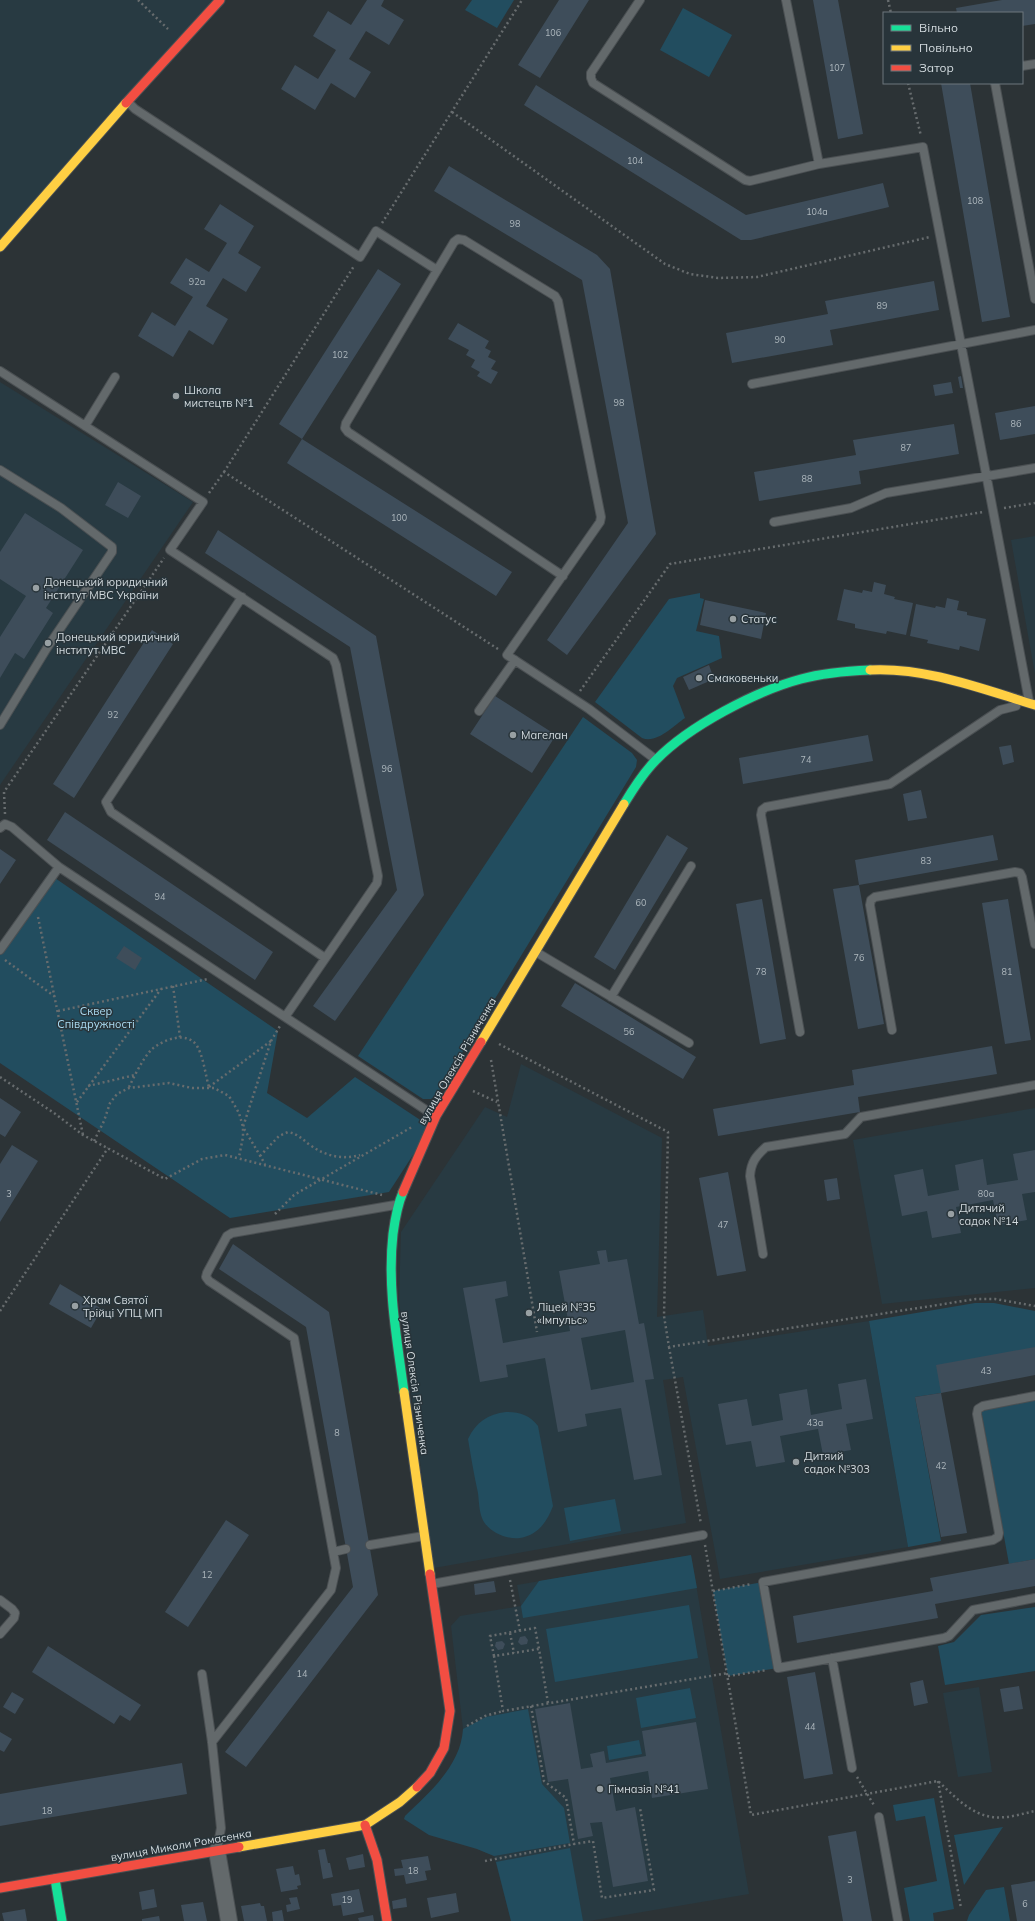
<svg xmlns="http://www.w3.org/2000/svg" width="1035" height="1921" viewBox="0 0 1035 1921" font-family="Mulish,sans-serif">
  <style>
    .built { fill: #283a42 }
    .green { fill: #224d5f }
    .building { fill: #3e4d5a; fill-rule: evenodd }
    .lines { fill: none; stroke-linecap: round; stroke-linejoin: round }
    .lane-casing { stroke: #4b5053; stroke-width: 10 }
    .street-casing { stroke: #4b5053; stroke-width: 18 }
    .fast-casing { stroke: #4b5053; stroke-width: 11 }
    .slow-casing { stroke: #4b5053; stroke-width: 11 }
    .jam-casing { stroke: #4b5053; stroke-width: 11 }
    .path { stroke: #676c6e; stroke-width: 2.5; stroke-dasharray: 2 3; stroke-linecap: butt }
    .lane { stroke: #63696b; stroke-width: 8 }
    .street { stroke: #63696b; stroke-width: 16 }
    .fast { stroke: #16e098; stroke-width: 9 }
    .slow { stroke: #ffcf43; stroke-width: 9 }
    .jam { stroke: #f24e42; stroke-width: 9 }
    .poi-dot { fill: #98a0a3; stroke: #28343a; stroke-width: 1.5 }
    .labels { text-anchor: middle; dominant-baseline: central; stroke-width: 3; stroke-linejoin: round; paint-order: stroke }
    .number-label { font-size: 9px; fill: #adb7bd }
    .poi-label { font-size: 11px; fill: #d2dade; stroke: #28343a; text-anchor: start }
    .park-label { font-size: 11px; fill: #abdcf3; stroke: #28343a }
    .street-label { font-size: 11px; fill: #d2dade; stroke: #28343a }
  </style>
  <rect width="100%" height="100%" fill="#2c3336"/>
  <path class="built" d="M0,0H220L0,247Z
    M0,382L193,502L0,785Z
    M1035,536V674L1011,540Z
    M521,1064L662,1138L657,1317L703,1310L708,1346L869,1321L908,1547L720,1579L683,1377L663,1380L686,1523L434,1568L399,1301L401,1232L485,1107L507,1117Z
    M1035,1108V1288L882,1304L853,1140Z
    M691,1555L749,1894L589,1921H511L494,1856L477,1849L451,1626L460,1616L521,1606L517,1585Z
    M979,1687L992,1772L958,1777L943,1693Z"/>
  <path class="green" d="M472,0H514L497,28L465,10Z
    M683,8L732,35L709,77L660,50Z
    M700,593V598L704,599L696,631L719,636L722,658L677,678L673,686L685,718C673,726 657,744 642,738L595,702L669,599Z
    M583,717L632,753L637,760L636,767L437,1094L431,1099H423L358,1056Z
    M52,876L278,1031L267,1093L307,1118L355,1077L431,1127L389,1192L230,1218L0,1063V950Z
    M975,1303H994L1035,1311V1347L941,1393L915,1397L941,1541L908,1547L869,1321Z
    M1035,1400V1559L1009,1564L981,1410Z
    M506,1412C519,1412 530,1415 538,1426L553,1506C547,1522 538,1535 520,1538C506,1540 487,1531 482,1518C479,1510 479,1501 478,1493C474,1475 471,1457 468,1439C476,1422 488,1414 506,1412Z
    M615,1499L621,1531L570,1541L564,1508Z
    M691,1555L697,1588L523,1618L521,1606L539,1581Z
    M763,1582L778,1668L728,1676L713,1591Z
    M689,1605L698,1658L555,1682L546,1629Z
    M1035,1607V1671L945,1685L938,1646L954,1642L981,1615Z
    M690,1688L696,1718L641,1728L636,1698Z
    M528,1709L542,1784L564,1808L570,1843L494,1856L477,1849L429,1835L404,1819L405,1816C430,1792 461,1765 463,1729L486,1717Z
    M639,1740L642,1754L609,1760L607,1746Z
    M934,1798L954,1909L933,1913L934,1921H910L904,1888L937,1881L925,1816L896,1821L893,1805Z
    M1003,1827L964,1885L954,1835Z
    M570,1848L583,1921H511L496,1862Z
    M1004,1887L1010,1921H967L969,1915L986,1890Z"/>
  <path class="building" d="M367,0H384L381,6L404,20L389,45L366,31L349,59L371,72L355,98L331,83L315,110L281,89L295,65L318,79L336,50L313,36L328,11L351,25Z
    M559,0H589L540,78L518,65Z
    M813,0H838L863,134L838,139Z
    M1002,0H1035V24L1022,26V13H957L956,8Z
    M941,83H970L1010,317L982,322Z
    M536,85L746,215L883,183L889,207L751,240H741L524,105Z
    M449,166L597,255L610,269L656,534L567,655L547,640L628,523L582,280L434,191Z
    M220,204L254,226L238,253L261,267L246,292L223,278L206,306L228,319L213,345L189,330L173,357L138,336L152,312L175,326L193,297L170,283L186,258L209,272L227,243L204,229Z
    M378,269L401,284L302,439L512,572L496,596L287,463L302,439L279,424Z
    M934,281L939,310L830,330L833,345L732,363L726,333L828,314L825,301Z
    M458,323L489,341L485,348L491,351L488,357L496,361L491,369L498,372L491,384L477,376L480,372L471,367L475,360L466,355L469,350L448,339Z
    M961,376L963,388H960L958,377Z
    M951,382L953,393L935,396L933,385Z
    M1035,406V434L1000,440L995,413Z
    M954,424L959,454L859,471L861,484L759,501L754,472L856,455L853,440Z
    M118,482L141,496L128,518L105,505Z
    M25,513L83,550L46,608L53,613L24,659L15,653L0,678V637L26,596L0,579V552Z
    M218,530L376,636L424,895L335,1021L313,1006L397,890L350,647L205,553Z
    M874,582L886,585L884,594L895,597L894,599L913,603L906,635L887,631L886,634L855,628V624L837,620L844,589L862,593L863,590L872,592Z
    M947,598L959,601L957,610L967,612V615L986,619L979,651L960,646L959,650L927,643L928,640L910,636L916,604L935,608L936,606L945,608Z
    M705,600L766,613L761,639L700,625Z
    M152,630L173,644L74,798L53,784Z
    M709,665L714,679L689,690L683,677Z
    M495,696L556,735L532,773L470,734Z
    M868,735L873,761L743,784L739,758Z
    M1011,745L1014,762L1003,765L999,747Z
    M921,790L927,818L908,821L903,794Z
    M65,812L273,952L255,980L47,840Z
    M667,835L688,848L615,970L594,957Z
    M993,835L998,860L859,885L855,860Z
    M0,849L16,860L0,884Z
    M859,885L884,1024L858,1029L833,889Z
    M762,899L786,1039L760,1044L736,904Z
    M1008,899L1031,1040L1005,1044L982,903Z
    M124,946L142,958L135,970L116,958Z
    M575,983L696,1057L683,1079L561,1006Z
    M992,1046L997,1074L858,1097L860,1112L718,1136L713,1109L854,1085L852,1070Z
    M0,1098L21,1112L5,1137L0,1134Z
    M12,1145L38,1161L0,1222V1164Z
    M1035,1150V1192L1022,1194L1027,1220L998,1225L993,1200L956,1207L961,1233L932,1238L927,1211L902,1216L894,1175L923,1169L928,1196L959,1190L955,1165L983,1159L987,1185L1018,1180L1013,1154Z
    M728,1172L746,1271L717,1276L699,1178Z
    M837,1178L840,1199L827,1201L824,1180Z
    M233,1244L329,1312L378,1595L246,1767L225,1752L353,1587L306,1327L219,1269Z
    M606,1250L608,1262L627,1259L639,1324L644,1323L654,1379L645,1380L662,1475L634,1480L621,1408L585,1414L587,1426L558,1432L545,1358L506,1365L508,1377L480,1382L463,1288L506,1281L508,1296L495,1299L503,1343L570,1331L559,1271L600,1264L597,1251ZM625,1330L634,1382L591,1390L581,1338Z
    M60,1284L102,1309L91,1328L49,1304Z
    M1035,1347V1375L941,1393L967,1533L941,1537L915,1397L941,1393L936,1365Z
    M866,1379L873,1419L846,1424L851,1450L823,1455L818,1429L780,1436L785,1462L756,1467L751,1441L726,1445L718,1404L747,1399L752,1426L783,1420L779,1394L807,1389L811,1415L842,1409L838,1384Z
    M226,1520L249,1535L188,1627L165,1612Z
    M1035,1559V1586L935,1604L938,1618L797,1643L793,1616L933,1591L930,1578Z
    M494,1581L496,1592L475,1595L474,1584Z
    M525,1636L528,1640L527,1644L521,1645L518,1642L520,1637Z
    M502,1641L505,1644L503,1649L498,1650L495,1646L496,1642Z
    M48,1646L141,1705L130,1721L120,1715L114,1724L32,1672Z
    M815,1672L833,1774L804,1779L787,1677Z
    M923,1680L928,1703L914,1706L910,1683Z
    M1019,1686L1023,1709L1004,1712L1000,1689Z
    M12,1692L24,1699L15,1714L3,1707Z
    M570,1703L581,1769L593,1767L590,1754L604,1751L606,1763L646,1756L642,1731L696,1722L708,1789L652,1798L648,1771L610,1778L616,1811L635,1807L648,1881L613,1887L602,1822L590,1823L593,1836L578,1839L568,1779L548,1782L535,1709Z
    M0,1732L12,1739L4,1752L0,1750Z
    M182,1763L187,1794L0,1826V1794Z
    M856,1831L872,1921H843L828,1836Z
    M325,1849L328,1863H330L333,1877L323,1879L318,1850Z
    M363,1854L365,1867L349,1870L346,1858Z
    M428,1856L431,1870L425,1871L427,1880L406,1884L404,1875L395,1876L394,1869L403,1868L401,1860Z
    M293,1866L295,1875L299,1874L301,1885L297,1886L298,1889L281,1892L276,1869Z
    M1035,1881V1921H1017L1011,1885Z
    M154,1889L157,1907L142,1910L139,1892Z
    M359,1889L364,1912L343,1916L341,1905L333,1906L331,1894Z
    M456,1893L459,1912L431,1918L427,1898Z
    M297,1897L300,1909L287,1912L286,1905L291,1904L289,1898Z
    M406,1898L407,1907L393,1909L392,1901Z
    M203,1902L207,1921H184L181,1905Z
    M260,1903L261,1906H264L267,1921H244L241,1906Z
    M25,1909L27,1921H4L2,1913Z
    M282,1910L284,1921H273L272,1912Z
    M373,1915L374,1921H359L358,1918Z
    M159,1916L160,1921H142V1919Z"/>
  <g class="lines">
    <g class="lane-casing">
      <path id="lane" d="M640,0L591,73V78L593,83L745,180L750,181L819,164L923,147C958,332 995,516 1029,701
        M786,0L819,164
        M1022,66L1035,64
        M995,83L1035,299
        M129,103L135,109L360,257L376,231L437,270
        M0,371L203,502L170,550L333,658L336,665L378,876L377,883L285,1017L435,1116
        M752,384L1035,330
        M85,426L115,377
        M0,470L61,508L112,547V552L47,648L0,725
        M774,522L851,508L886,493L1035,468
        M563,576L348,432L345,428L346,423L454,242L458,239L464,240L555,296L558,301L601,517L600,522L507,655L589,709L655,759
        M242,597L106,802L111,812L325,958
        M479,711L515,660
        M0,828L5,824L12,827L59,867L0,950
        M59,867L285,1017
        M536,952L689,1043
        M611,997L691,866
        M892,1030L870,905L871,900L875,897L1015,872L1020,873L1022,877L1035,944
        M800,1032L761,815L762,810L766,807L890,784L1000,710L1016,706
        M763,1254L750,1176C751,1162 756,1156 766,1147L845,1134L861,1117L1035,1085
        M1035,1396L983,1406L978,1409L977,1414L999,1533L998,1537L993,1540L763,1582L778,1668L944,1638L949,1636L973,1610L1035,1598
        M370,1545L424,1536
        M333,1552L346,1549
        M432,1584L703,1535
        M0,1600L12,1609L15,1613L14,1618L0,1634
        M832,1658L852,1768
        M202,1674L212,1742L221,1828L217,1850
        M212,1742L331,1590L336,1568L294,1338L209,1281L206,1277L207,1273L227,1236L232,1233L395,1205
        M879,1817L898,1921"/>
    </g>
    <g class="street-casing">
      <path id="street" d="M217,1851L229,1921"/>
    </g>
    <g class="fast-casing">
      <path id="fast" d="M624,804C633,789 644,772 656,760C689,726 756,691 801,679C823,673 847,671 870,670
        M403,1192C397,1206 395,1219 393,1234C387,1287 397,1339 404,1392
        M55,1879L62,1921"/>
    </g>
    <g class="slow-casing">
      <path id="slow" d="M0,247L126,103
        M870,670C926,667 982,689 1035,705
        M481,1042L624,804
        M404,1392L430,1574
        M239,1847L365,1825L400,1802L417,1787"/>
    </g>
    <g class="jam-casing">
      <path id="jam" d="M126,103L220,0
        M403,1192L436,1116L481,1042
        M417,1787L430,1773L444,1748L450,1711L430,1574
        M365,1825L377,1860L387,1921
        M0,1888L239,1847"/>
    </g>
    <path class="path" d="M138,0L168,29
      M888,0L891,13
      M908,83L921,136
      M452,112L665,264L690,274L718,278L757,277L930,237
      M382,223L522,0
      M224,472L354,266
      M209,493L224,472L498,649
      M1004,508L1035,503
      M580,691L670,564L983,512
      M5,814L4,792L164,558
      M38,917L83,1135
      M5,960L54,996
      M173,986L180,1037
      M58,1011L208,979
      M271,1041L280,1026
      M499,1044L668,1132L664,1316L669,1347L976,1299H995L1035,1306
      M491,1060L537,1332
      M0,1077L54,1113L83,1135L165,1179L202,1159L225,1155L382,1195
      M88,1086L135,1075
      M129,1087C135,1075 142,1060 151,1050C162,1040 187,1030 197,1046C204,1058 205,1074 209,1087
      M209,1087L271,1041L243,1127L265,1164
      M473,1091L497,1102
      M77,1102L161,989
      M94,1141L104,1121L110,1103L117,1094L129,1088L169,1083L192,1088H214L229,1096L239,1113L243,1127V1137L239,1157
      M260,1156L279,1136L288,1132C298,1134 302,1139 310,1145C325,1156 342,1160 360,1155
      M275,1214L294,1195L412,1127
      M0,1311L108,1148
      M669,1347L701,1524
      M705,1545L751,1815L938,1781C953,1795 970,1814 992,1817C1006,1819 1021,1814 1035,1811
      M510,1580L520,1631
      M713,1591L752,1584
      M510,1633L514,1653
      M494,1656L490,1636L535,1628L539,1649
      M728,1676L767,1670
      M548,1703L539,1649L494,1656L503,1711L728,1673
      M531,1706L544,1781L566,1798L574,1844L593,1841L602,1898L654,1890L640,1808
      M467,1726L485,1716L503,1711
      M857,1777L875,1807
      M938,1781L961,1908
      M485,1861L574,1844"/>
    <use href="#lane" class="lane"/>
    <use href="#street" class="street"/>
    <use href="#fast" class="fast"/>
    <use href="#slow" class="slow"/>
    <use href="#jam" class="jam"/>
  </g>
  <g class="poi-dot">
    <circle cx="176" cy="396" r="4"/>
    <circle cx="36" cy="588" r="4"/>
    <circle cx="733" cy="619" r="4"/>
    <circle cx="48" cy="643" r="4"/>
    <circle cx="699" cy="678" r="4"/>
    <circle cx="513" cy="735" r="4"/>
    <circle cx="951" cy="1214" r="4"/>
    <circle cx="75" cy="1306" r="4"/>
    <circle cx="529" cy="1313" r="4"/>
    <circle cx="796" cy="1462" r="4"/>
    <circle cx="600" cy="1789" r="4"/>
  </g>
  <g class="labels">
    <g class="number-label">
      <text x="553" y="32">106</text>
      <text x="837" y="67">107</text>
      <text x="635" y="160">104</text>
      <text x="975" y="200">108</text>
      <text x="817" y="211">104а</text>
      <text x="515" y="223">98</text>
      <text x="197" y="281">92а</text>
      <text x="882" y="305">89</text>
      <text x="780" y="339">90</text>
      <text x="340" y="354">102</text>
      <text x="619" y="402">98</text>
      <text x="1016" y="423">86</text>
      <text x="906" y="447">87</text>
      <text x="807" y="478">88</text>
      <text x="399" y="517">100</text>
      <text x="113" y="714">92</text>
      <text x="806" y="759">74</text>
      <text x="387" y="768">96</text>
      <text x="926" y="860">83</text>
      <text x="160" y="896">94</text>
      <text x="641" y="902">60</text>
      <text x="859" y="957">76</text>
      <text x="761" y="971">78</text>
      <text x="1007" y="971">81</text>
      <text x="629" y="1031">56</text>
      <text x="9" y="1193">3</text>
      <text x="986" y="1193">80а</text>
      <text x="723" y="1224">47</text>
      <text x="986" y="1370">43</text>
      <text x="815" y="1422">43а</text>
      <text x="337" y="1432">8</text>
      <text x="941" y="1465">42</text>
      <text x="207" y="1574">12</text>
      <text x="302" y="1673">14</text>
      <text x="810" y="1726">44</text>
      <text x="47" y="1810">18</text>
      <text x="413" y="1870">18</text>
      <text x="850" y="1879">3</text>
      <text x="347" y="1899">19</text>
      <text x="1025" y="1903">6</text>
    </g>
    <g class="poi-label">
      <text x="184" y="390">Школа<tspan x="184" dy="13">мистецтв №1</tspan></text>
      <text x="44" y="582">Донецький юридичний<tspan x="44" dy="13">інститут МВС України</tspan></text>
      <text x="741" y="619">Статус</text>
      <text x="56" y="637">Донецький юридичний<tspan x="56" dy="13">інститут МВС</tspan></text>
      <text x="707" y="678">Смаковеньки</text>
      <text x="521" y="735">Магелан</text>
      <text x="959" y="1208">Дитячий<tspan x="959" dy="13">садок №14</tspan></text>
      <text x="83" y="1300">Храм Святої<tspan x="83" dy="13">Трійці УПЦ МП</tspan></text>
      <text x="537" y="1307">Ліцей №35<tspan x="537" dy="13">«Імпульс»</tspan></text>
      <text x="804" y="1456">Дитяий<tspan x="804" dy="13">садок №303</tspan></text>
      <text x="608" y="1789">Гімназія №41</text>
    </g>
    <g class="park-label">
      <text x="96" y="1011">Сквер<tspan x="96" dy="13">Співдружності</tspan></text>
    </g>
    <g class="street-label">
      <text transform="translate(457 1061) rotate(-60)">вулиця Олексія Різниченка</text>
      <text transform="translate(415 1383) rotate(82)">вулиця Олексія Різниченка</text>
      <text transform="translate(181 1845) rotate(-10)">вулиця Миколи Ромасенка</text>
    </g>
  </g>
  <rect x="883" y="12" width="140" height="72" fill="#28343a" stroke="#6c767c"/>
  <rect x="891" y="25" width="20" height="6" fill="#16e098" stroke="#6c767c"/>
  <text x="919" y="32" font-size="12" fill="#d2dade">Вільно</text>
  <rect x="891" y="45" width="20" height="6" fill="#ffcf43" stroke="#6c767c"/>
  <text x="919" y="52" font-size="12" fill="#d2dade">Повільно</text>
  <rect x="891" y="65" width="20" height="6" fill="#f24e42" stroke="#6c767c"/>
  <text x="919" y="72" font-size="12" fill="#d2dade">Затор</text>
</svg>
